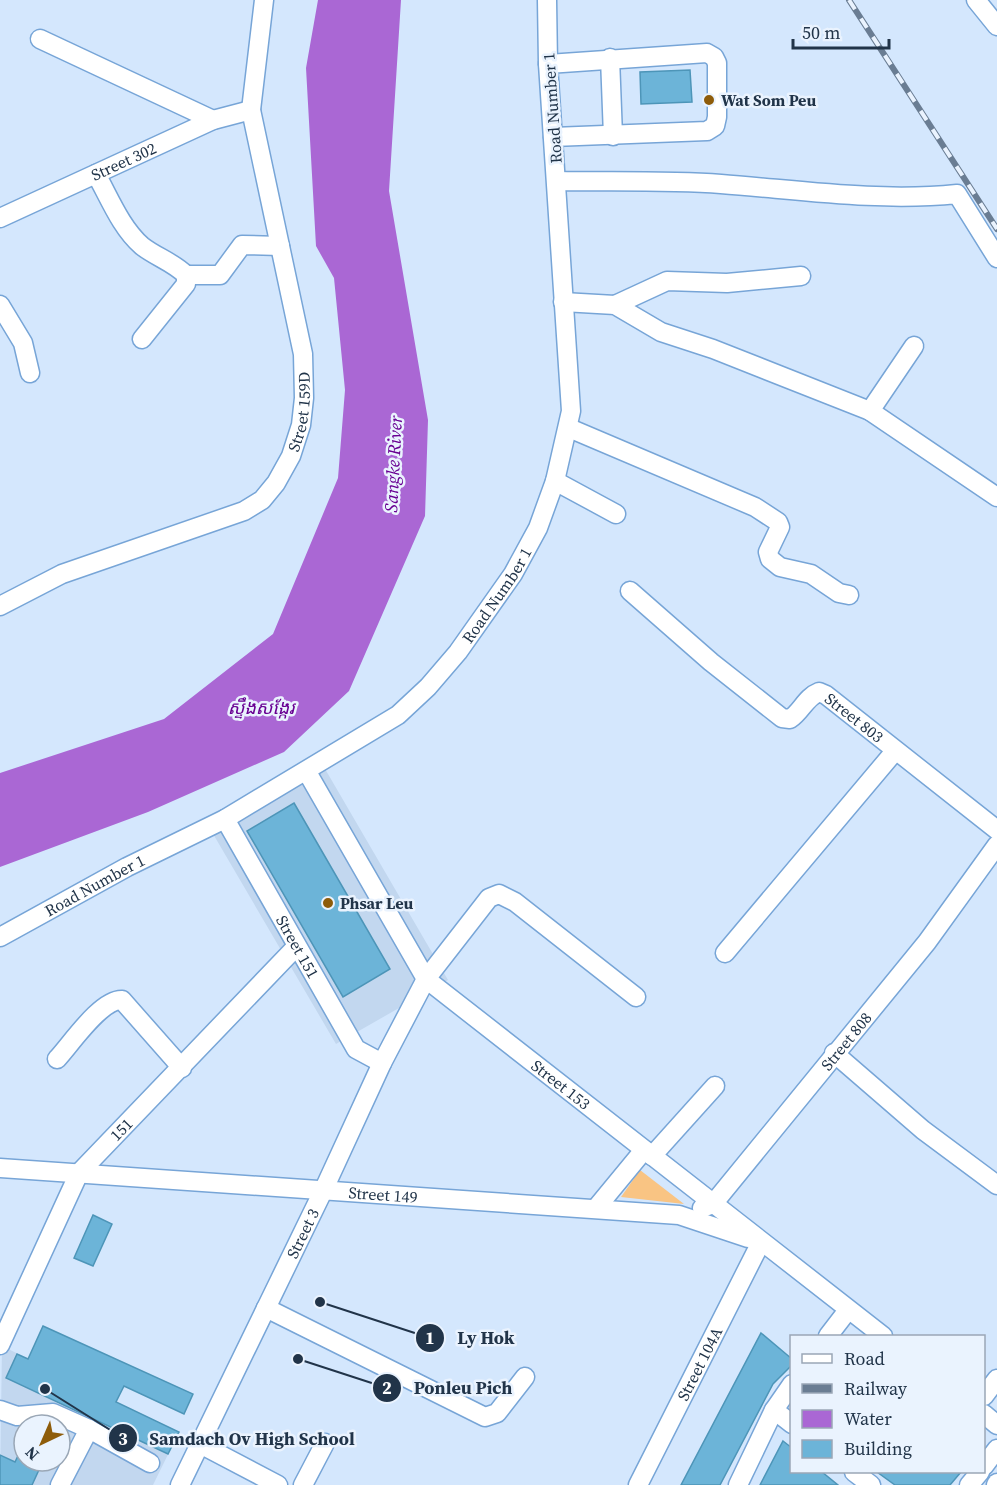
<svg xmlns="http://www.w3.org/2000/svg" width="997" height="1485" viewBox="0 0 997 1485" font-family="'Source Serif 4','Noto Sans Khmer',serif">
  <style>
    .built { fill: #c2d7ef; fill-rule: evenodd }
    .green { fill: #f9c483 }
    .water { fill: #aa67d4 }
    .building { fill: #6cb4d8; stroke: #4d95b8; stroke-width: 1.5 }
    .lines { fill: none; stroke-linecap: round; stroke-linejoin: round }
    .minor-casing { stroke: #77a5d7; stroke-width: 21 }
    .minor { stroke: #fff; stroke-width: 18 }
    .rail-casing { stroke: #6a7d93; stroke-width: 6 }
    .rail { stroke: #eaf3fe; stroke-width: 4; stroke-dasharray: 11; stroke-linecap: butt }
    .poi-dot { fill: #8e5c0a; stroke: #eaf3fe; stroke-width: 2 }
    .labels { text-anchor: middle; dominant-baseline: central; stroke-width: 5; stroke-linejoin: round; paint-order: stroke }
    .poi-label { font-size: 16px; font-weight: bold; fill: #213449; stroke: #eaf3fe; text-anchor: start }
    .street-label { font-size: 16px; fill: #213449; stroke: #eaf3fe }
    .water-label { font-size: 18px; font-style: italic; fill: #680092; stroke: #eaf3fe }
    .leader { fill: none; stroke: #213449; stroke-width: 2 }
    .callout-dot { fill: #213449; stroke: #eaf3fe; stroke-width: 2 }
    .mark-label { font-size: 18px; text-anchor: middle; font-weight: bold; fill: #fff }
    .callout-label { font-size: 18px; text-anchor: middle; font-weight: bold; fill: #213449; stroke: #eaf3fe; stroke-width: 5; stroke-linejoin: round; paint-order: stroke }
  </style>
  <rect width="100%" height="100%" fill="#d4e7fd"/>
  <path class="built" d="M321,762L448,980L336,1044L209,827Z
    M2,1346L179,1432L153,1485H0ZM24,1425H60V1461H24Z"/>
  <path class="green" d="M640,1170L684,1204L621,1197Z"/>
  <path class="water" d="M318,0H401L389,191L428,420L425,516L349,691L284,752L148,812L0,867V773L164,719L273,634L338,478L345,390L334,278L316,246L306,68Z"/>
  <path class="building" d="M690,70L692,102L641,104L640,72Z
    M294,803L390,969L343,997L247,831Z
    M93,1215L112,1224L93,1266L74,1258Z
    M43,1326L193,1394L184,1414L124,1386L116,1402L179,1432L168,1454L6,1378L17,1354L28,1359Z
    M761,1333L792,1359V1365L773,1384L720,1485H681Z
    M783,1441L792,1448V1472H822L838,1485H760Z
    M24,1443V1461H43L32,1485H0V1455L15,1462Z
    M877,1472H961L950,1485H895Z"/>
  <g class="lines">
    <g class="minor-casing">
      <g id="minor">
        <path d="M976,0L997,26"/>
        <path d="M40,39L213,120"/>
        <path d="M610,58L613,136"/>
        <path d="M548,64L707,53L714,57L717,63V117L715,126L707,131L553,137"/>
        <path d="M96,174C109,197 121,228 142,246C156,257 173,262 186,275V284L142,339"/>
        <path d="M557,181C611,182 667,180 721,184C800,190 879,202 957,194L997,258"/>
        <path id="s1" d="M0,218L213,120L251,110"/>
        <path d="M186,275H220L242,245L280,246"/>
        <path d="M563,302L615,305L661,332L713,349L870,411L997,497"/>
        <path d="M0,305L23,343L30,373"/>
        <path d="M615,305L667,281L727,283L801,276"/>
        <path d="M870,411L914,346"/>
        <path d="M569,428L755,507L778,522L780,527L768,552L770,559L780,567L811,574L839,593L849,595"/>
        <path d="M555,481L616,514"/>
        <path id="s2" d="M630,591L711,662L782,718L790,719C801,712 806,697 819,692L826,695L997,830"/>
        <path id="s3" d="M0,606L62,574L244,511L262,500L276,483L291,456L301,425L304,398L303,354L251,110L264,0"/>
        <path id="s4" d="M307,772L426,979L883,1336"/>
        <path id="s5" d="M225,819L356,1049L382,1063"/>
        <path id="s6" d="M0,937L127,867L225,819L398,715L428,687L458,652L513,574L538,528L555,481L571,411L548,64L547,0"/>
        <path d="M725,953L895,751"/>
        <path d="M834,1053L923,1130L997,1185"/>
        <path d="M57,1059C71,1044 101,999 122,1000L182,1068"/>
        <path d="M652,1156L715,1086"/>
        <path id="s7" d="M0,1168L679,1215L748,1238"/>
        <path d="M597,1207L644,1150"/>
        <path id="s8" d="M702,1208L713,1204L927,942L997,845"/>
        <path d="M266,1308L485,1417L497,1413L525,1377"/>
        <path d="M828,1336L848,1310"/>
        <path id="s9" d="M0,1345L79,1173L296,947"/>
        <path d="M984,1396L997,1379"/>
        <path d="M0,1410L17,1416L53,1413L89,1429L150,1463"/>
        <path d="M774,1410L792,1424"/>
        <path d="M984,1414L997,1425"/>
        <path d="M200,1444L278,1485"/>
        <path d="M984,1466L997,1449"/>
        <path d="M854,1472L871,1485"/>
        <path d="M60,1485L89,1429"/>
        <path id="s10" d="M180,1485L324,1189L382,1063L426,979L489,898L499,894L515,902L636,997"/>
        <path d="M303,1485L325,1443"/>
        <path id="s11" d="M638,1485L761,1242"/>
        <path d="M738,1485L774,1410L792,1384"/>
        <path d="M969,1485L980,1472"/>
        <path d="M996,1485L997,1483"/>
      </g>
    </g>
    <use href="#minor" class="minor"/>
    <g class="rail-casing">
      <path id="rail" d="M849,0L997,229"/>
    </g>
    <use href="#rail" class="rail"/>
  </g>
  <g class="poi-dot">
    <circle cx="709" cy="100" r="6"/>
    <circle cx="328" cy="903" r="6"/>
  </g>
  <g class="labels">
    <g class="poi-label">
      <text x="721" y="100">Wat Som Peu</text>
      <text x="340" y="903">Phsar Leu</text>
    </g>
    <g class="street-label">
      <text transform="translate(552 108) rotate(-94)">Road Number 1</text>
      <text stroke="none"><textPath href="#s1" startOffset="136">Street 302</textPath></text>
      <text stroke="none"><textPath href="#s3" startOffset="382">Street 159D</textPath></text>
      <text stroke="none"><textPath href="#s6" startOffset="612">Road Number 1</textPath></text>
      <text stroke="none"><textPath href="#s2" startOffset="290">Street 803</textPath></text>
      <text stroke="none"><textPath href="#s6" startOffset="108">Road Number 1</textPath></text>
      <text stroke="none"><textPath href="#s5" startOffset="147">Street 151</textPath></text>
      <text stroke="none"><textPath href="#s8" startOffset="222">Street 808</textPath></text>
      <text stroke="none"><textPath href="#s4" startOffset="410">Street 153</textPath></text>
      <text stroke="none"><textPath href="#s9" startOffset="250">151</textPath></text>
      <text stroke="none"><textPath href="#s7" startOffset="384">Street 149</textPath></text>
      <text stroke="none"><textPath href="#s10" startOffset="280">Street 3</textPath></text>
      <text stroke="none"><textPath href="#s11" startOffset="136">Street 104A</textPath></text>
    </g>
    <g class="water-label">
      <text transform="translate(393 464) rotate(-87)">Sangke River</text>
      <text x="261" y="707">ស្ទឹងសង្កែរ</text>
    </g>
  </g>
  <path class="leader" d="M320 1302L430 1338M298 1359L387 1388M45 1389L123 1438"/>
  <g class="callout-dot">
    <circle cx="320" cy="1302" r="6"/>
    <circle cx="298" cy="1359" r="6"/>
    <circle cx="45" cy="1389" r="6"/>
    <circle cx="430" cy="1338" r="15"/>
    <circle cx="387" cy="1388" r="15"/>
    <circle cx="123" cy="1438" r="15"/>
  </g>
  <g class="mark-label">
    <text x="430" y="1344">1</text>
    <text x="387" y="1394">2</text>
    <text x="123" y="1445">3</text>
  </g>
  <g class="callout-label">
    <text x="486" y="1344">Ly Hok</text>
    <text x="463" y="1394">Ponleu Pich</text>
    <text x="252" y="1445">Samdach Ov High School</text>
  </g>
  <rect x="790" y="1335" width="195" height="138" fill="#eaf3fe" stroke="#9aa7b6" stroke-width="1.5"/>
  <rect x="802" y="1354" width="30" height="9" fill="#ffffff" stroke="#9aa7b6" stroke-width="1.5"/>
  <text x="844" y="1365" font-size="18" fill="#213449">Road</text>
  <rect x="802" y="1384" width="30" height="9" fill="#6a7d93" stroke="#9aa7b6" stroke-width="1.5"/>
  <text x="844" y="1395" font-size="18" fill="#213449">Railway</text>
  <rect x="802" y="1410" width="30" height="18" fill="#aa67d4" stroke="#9aa7b6" stroke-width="1.5"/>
  <text x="844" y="1425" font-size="18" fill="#213449">Water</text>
  <rect x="802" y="1440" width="30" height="18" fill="#6cb4d8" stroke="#9aa7b6" stroke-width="1.5"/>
  <text x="844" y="1455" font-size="18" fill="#213449">Building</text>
  <g transform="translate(42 1443) rotate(224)"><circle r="28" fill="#eaf3fe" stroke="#9aa7b6" stroke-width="1.5"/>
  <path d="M0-4.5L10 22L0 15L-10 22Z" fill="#8e5c0a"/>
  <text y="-9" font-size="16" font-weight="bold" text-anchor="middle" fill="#213449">N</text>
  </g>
  <path d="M793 39v9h96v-9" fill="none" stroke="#213449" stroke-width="3"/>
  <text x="802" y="39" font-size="18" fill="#213449" stroke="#eaf3fe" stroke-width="4.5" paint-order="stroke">50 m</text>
</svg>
